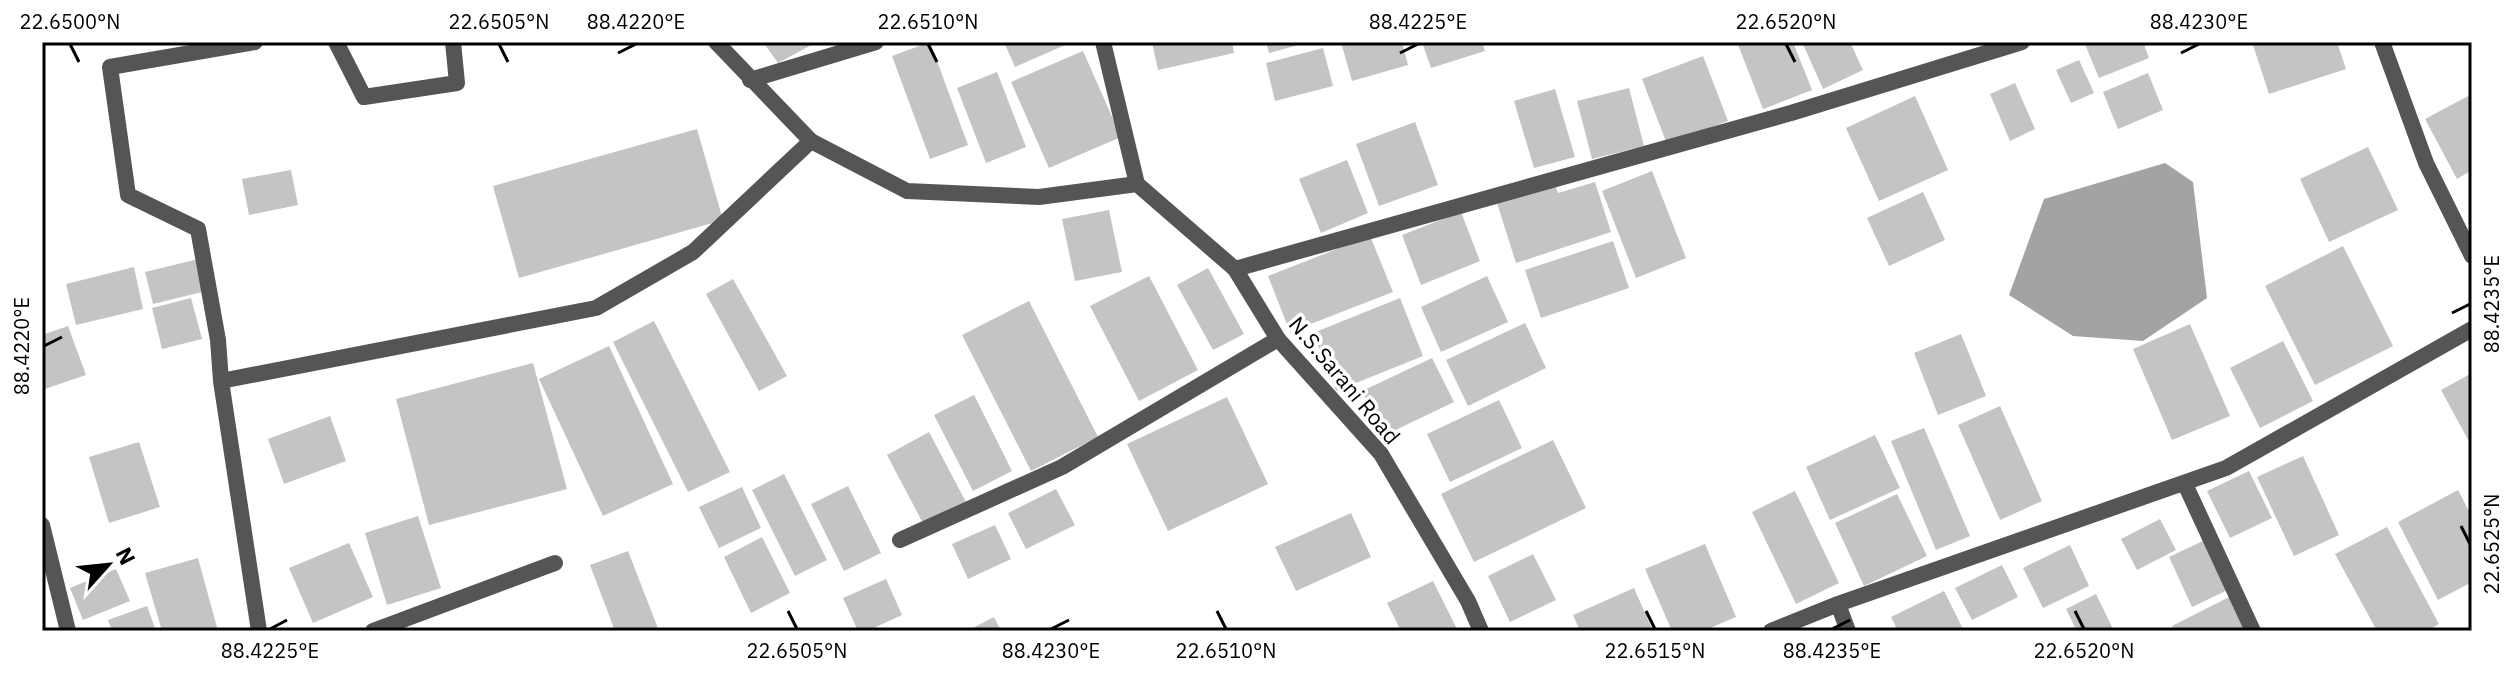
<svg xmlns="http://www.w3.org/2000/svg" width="2514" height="673" viewBox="0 0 2514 673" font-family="'IBM Plex Sans',sans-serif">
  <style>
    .water { fill: #a3a3a3 }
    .building { fill: #c4c4c4 }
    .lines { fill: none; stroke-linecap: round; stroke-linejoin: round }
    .minor { stroke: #555; stroke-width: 16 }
    .tertiary { stroke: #555; stroke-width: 16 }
    .ticks { fill: none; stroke: #000; stroke-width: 3 }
    .labels { text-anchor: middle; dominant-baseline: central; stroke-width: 7; stroke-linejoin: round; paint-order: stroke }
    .street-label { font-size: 22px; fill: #000; stroke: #fff }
    .neatline { fill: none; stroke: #000; stroke-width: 3 }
    .ticks-label { font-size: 20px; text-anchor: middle; fill: #000 }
  </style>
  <rect width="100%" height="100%" fill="#fff"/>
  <path class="water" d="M2165,163L2193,182L2207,298L2143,341L2073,336L2009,295L2044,199Z"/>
  <path class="building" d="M763,42H817L778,63Z
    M930,42L968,145L930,159L892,56Z
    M1004,42H1072L1015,67Z
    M1152,42H1232L1234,53L1158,70Z
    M1266,42H1306V43L1269,53Z
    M1341,42H1402L1408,65L1352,81Z
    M1422,42H1482L1485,51L1431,68Z
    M1737,42H1793L1812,90L1763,109Z
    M1802,42H1850L1863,70L1823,89Z
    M2084,42H2143L2149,58L2099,78Z
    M2252,42H2337L2346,69L2269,94Z
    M1323,48L1333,86L1275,101L1266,63Z
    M1083,51L1121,137L1049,168L1011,82Z
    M1703,56L1728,121L1667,144L1642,79Z
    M2079,60L2094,93L2071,103L2056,70Z
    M997,72L1026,147L986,163L957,88Z
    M2148,73L2163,110L2118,129L2103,92Z
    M2015,83L2035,129L2010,141L1990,94Z
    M1629,88L1644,146L1592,159L1577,101Z
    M1555,89L1575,157L1534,168L1514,101Z
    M2472,94V170L2457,179L2425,119Z
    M1915,96L1948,170L1879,201L1846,128Z
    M1415,122L1438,185L1379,206L1356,144Z
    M697,129L723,220L519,278L493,186Z
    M2368,147L2398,210L2329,242L2300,179Z
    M1347,160L1368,213L1321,233L1299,179Z
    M291,170L298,205L249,215L242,179Z
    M1652,171L1686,258L1636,278L1602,191Z
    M1595,182L1611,232L1516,263L1497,203L1555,185L1558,193Z
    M1923,192L1945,240L1889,266L1867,218Z
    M1109,210L1122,272L1075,281L1062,219Z
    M1461,212L1480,261L1421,285L1402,235Z
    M1370,236L1393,292L1290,332L1268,276Z
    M1613,241L1629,288L1541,318L1525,270Z
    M2343,246L2393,346L2315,385L2265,286Z
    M198,259L206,291L153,304L145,272Z
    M134,267L143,309L76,325L66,284Z
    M1208,268L1244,334L1213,350L1177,285Z
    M1149,276L1198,370L1139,401L1090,306Z
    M1487,276L1508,322L1441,352L1421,307Z
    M733,279L787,376L759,391L706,294Z
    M191,298L202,339L162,349L152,308Z
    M1400,298L1423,356L1336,391L1313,333Z
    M1029,301L1098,437L1031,471L962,335Z
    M654,321L730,472L688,492L613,342Z
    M1525,323L1546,368L1468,406L1446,360Z
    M2190,324L2230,416L2172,440L2133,349Z
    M68,326L86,375L42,390V335Z
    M1961,334L1986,396L1938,415L1914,353Z
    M2283,341L2313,401L2260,428L2230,368Z
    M609,346L673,484L603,516L539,379Z
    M1432,358L1454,402L1383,436L1362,391Z
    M533,363L567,489L429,525L396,399Z
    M2472,373V447L2441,390Z
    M974,395L1012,471L973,491L934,415Z
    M1227,397L1268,484L1168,531L1127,444Z
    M1499,400L1522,448L1450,482L1427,434Z
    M2000,406L2042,501L2000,520L1958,425Z
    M330,416L346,461L284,484L268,439Z
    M1924,428L1970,536L1936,550L1891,441Z
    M929,432L967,504L925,527L887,455Z
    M1875,435L1900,488L1830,520L1806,467Z
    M1553,440L1586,508L1474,562L1441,494Z
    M139,442L160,507L109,523L89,457Z
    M2303,456L2339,535L2294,556L2257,477Z
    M2249,471L2272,518L2230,538L2207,491Z
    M784,474L827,560L795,576L752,490Z
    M848,486L881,553L844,571L811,504Z
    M742,487L761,528L719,548L699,507Z
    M1056,489L1075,525L1026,549L1008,513Z
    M2458,490L2472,517V582L2438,600L2398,522Z
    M1795,491L1839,583L1796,604L1752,512Z
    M1897,494L1927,556L1864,586L1835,523Z
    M1351,513L1371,557L1296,591L1275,547Z
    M418,516L441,588L387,605L365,533Z
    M2160,519L2176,550L2137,570L2121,539Z
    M995,525L1011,559L968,579L952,544Z
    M2387,527L2439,624L2426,631H2377L2335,554Z
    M762,537L790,593L751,613L724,557Z
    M2207,539L2230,589L2192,607L2169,557Z
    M349,543L373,597L313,623L289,568Z
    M1705,544L1736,617L1703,631H1672L1645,569Z
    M2070,545L2089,586L2043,608L2023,568Z
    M628,551L659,631H615L590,565Z
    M1533,554L1556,600L1510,622L1488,576Z
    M198,558L218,631H162L145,573Z
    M2002,565L2018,597L1972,620L1955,588Z
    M116,569L130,601L83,620L70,588Z
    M886,579L902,615L867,631H858L843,598Z
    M1433,581L1458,631H1401L1387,603Z
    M1634,588L1653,631H1580L1573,615Z
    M1944,591L1964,631H1898L1891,617Z
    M2096,594L2114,631H2077L2066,609Z
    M2233,595L2251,631H2175L2172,626Z
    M147,606L156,631H112L108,620Z
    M994,617L1001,631H967Z"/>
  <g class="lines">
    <path class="minor" d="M336,42L364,97L457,83L453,42
      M1103,42L1137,184
      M2382,42L2426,163L2472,256
      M750,80L876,42
      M1235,269L1791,113L2022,42
      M221,381L218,340L198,229L128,195L110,67L255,42
      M2185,484L2253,631
      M42,525L68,631
      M900,540L1062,467L1278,339
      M1838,604L1848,631
      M259,631L221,381L596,308L693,252L811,141
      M373,631L555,563
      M1771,631L1838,604L2226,468L2472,329"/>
    <path class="tertiary" d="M716,42L811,141L907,191L1039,197L1137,184L1235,269L1278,339L1381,454L1468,601L1481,631"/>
  </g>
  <path class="ticks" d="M70,44L79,62M499,44L508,62M928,44L937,62M1786,44L1795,62M618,53L636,44M1400,53L1418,44M2181,53L2199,44M2452,313L2470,304M44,346L62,337M2461,526L2470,544M788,611L797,629M1217,611L1226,629M1646,611L1655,629M2075,611L2084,629M270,629L287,620M1051,629L1069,620M1832,629L1850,620"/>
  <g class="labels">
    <g class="street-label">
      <text transform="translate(1345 380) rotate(50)">N.S.Sarani Road</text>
    </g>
  </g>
  <rect width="2514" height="673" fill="none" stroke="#ffffff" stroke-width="88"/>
  <g transform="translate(108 565) rotate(63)" stroke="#ffffff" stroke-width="6" paint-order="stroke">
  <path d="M0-6L14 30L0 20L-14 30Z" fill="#000000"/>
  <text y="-12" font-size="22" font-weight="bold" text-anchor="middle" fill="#000000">N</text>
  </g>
  <rect x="44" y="44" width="2426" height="585" class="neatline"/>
  <g class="ticks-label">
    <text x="70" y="29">22.6500°N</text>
    <text x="499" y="29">22.6505°N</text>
    <text x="636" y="29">88.4220°E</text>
    <text x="928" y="29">22.6510°N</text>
    <text x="1418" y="29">88.4225°E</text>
    <text x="1786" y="29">22.6520°N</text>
    <text x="2199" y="29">88.4230°E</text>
    <text transform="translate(2492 304) rotate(-90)" y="7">88.4235°E</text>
    <text transform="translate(22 346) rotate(-90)" y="7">88.4220°E</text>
    <text transform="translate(2492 544) rotate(-90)" y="7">22.6525°N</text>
    <text x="270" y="658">88.4225°E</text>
    <text x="797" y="658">22.6505°N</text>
    <text x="1051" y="658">88.4230°E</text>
    <text x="1226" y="658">22.6510°N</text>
    <text x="1655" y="658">22.6515°N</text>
    <text x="1832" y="658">88.4235°E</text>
    <text x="2084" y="658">22.6520°N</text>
  </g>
</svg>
